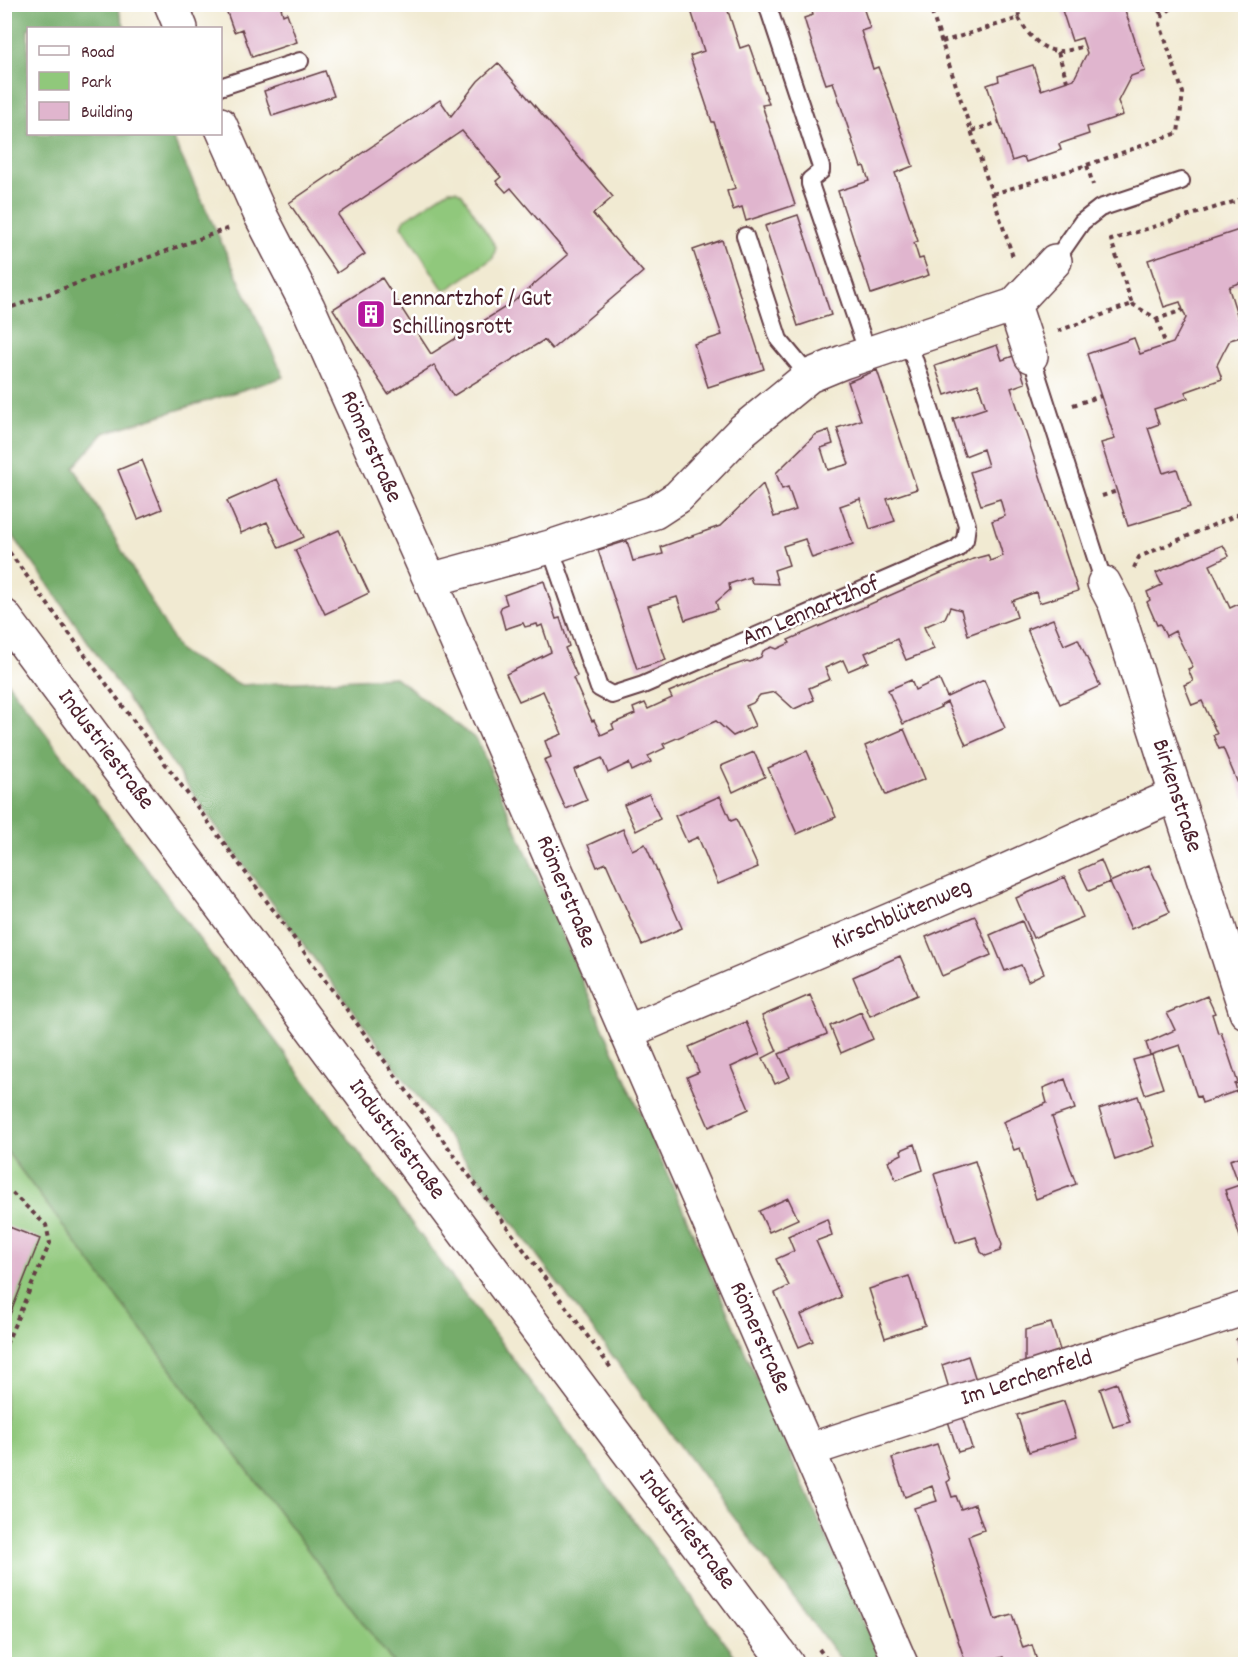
<svg xmlns="http://www.w3.org/2000/svg" width="1250" height="1669" viewBox="0 0 1250 1669" font-family="Dekko,sans-serif">
  <style>
    .green { fill: #90c87b; stroke: #6d7453; stroke-width: 1.5 }
    .forest { fill: #74ac6b; stroke: #5f664b; stroke-width: 1.5 }
    .building { fill: #e0b5ce }
    .lines { fill: none; stroke-linecap: round; stroke-linejoin: round }
    .service-casing { stroke: #633d44; stroke-width: 20 }
    .minor-casing { stroke: #633d44; stroke-width: 36 }
    .secondary-casing { stroke: #633d44; stroke-width: 36 }
    .path { stroke: #633d44; stroke-width: 4; stroke-dasharray: 4.5 4.5; stroke-linecap: butt }
    .service { stroke: #fff; stroke-width: 16 }
    .minor { stroke: #fff; stroke-width: 33 }
    .secondary { stroke: #fff; stroke-width: 33 }
    .labels { text-anchor: middle; dominant-baseline: central; stroke-width: 5; stroke-linejoin: round; paint-order: stroke }
    .poi-label { font-size: 24px; fill: #4a1f2b; stroke: #fff; text-anchor: start }
    .street-label { font-size: 24px; fill: #4a1f2b; stroke: #fff }
  </style>
  <rect width="100%" height="100%" fill="#fff"/>
  <filter id="ink" filterUnits="userSpaceOnUse"><feTurbulence type="fractalNoise" baseFrequency=".0167" numOctaves="2"/><feDisplacementMap in="SourceGraphic" scale="12" xChannelSelector="R" yChannelSelector="G"/><feConvolveMatrix kernelMatrix="1 2 1 2 8 2 1 2 1" color-interpolation-filters="sRGB"/></filter>
  <filter id="wash" filterUnits="userSpaceOnUse"><feTurbulence type="fractalNoise" baseFrequency=".008" numOctaves="4" result="noise"/><feDisplacementMap in="SourceGraphic" scale="24" xChannelSelector="R" yChannelSelector="G"/><feGaussianBlur stdDeviation="1.35" result="paint"/><feColorMatrix in="noise" values="0 0 0 0 0 0 0 0 0 0 0 0 0 0 0 0 0 1.4 0 .05"/><feComposite in="paint" operator="in"/></filter>
  <g filter="url(#wash)">
    <rect width="100%" height="100%" fill="#f1ead2"/>
    <path class="green" d="M449,190H456L462,194L496,247L493,258L448,289H443L402,226L405,219Z
      M5,1149L394,1664H5Z"/>
    <path class="forest" d="M5,4L117,5L125,28H28V134H171L284,377L104,433L74,467L180,652L241,685L395,677L477,740L882,1664H844L228,844L41,574L5,525Z
      M5,679L741,1664H394L5,1149Z"/>
    <g id="blocks">
      <path class="building" d="M224,4H280L283,15L287,13L297,42L252,57L242,29L234,32Z
        M689,4H742V7L728,11L740,48L749,45L756,65L769,104L762,105L795,205L746,221L742,207L733,210L727,191L735,188L714,122H712L690,56L704,51Z
        M810,4H862L870,28L861,31L873,69L878,67L885,85L913,166L895,173L918,241L914,243L919,259L923,258L929,275L871,294L838,191L869,181L864,166L861,167L833,82L826,84L813,47L804,18L813,15Z
        M1060,4H1123L1145,71L1131,76L1118,101L1123,115L1087,127L1089,134L1059,144L1061,150L1026,162L1024,157L1012,161L987,85L999,81L998,76L1033,65L1041,90L1074,79L1087,53L1082,38L1072,41Z
        M498,63L613,197L593,214L643,272L552,349L544,340L453,396L434,365L388,394L333,309L382,278L431,354L512,303L568,255L511,188L506,192L496,181L501,177L462,131L338,215L365,254L337,273L289,203L440,100L451,116L478,81Z
        M325,71L334,96L272,116L264,91Z
        M798,215L831,315L798,326L765,226Z
        M1245,228V281L1230,286L1229,289L1244,336L1230,340L1223,353L1217,365L1222,379L1185,392L1188,398L1154,409L1159,424L1148,428L1163,473L1177,469L1190,507L1128,526L1101,443L1115,439L1087,354L1134,338L1140,354L1173,343L1186,318L1180,302L1164,307L1148,260Z
        M722,240L764,369L708,387L694,344L722,335L693,250Z
        M997,345L1002,360L1016,355L1025,383L1011,388L1078,591L1039,603L1036,592L1012,601L1017,617L968,635L961,610L950,607L945,618L924,627L934,649L906,660L897,639L865,653L869,662L848,671L843,660L825,668L830,679L809,688L814,700L794,709L775,692L760,695L753,703L746,706L755,726L733,736L716,721L663,744L665,748L648,756L651,762L632,771L629,763L608,773L602,758L574,770L587,800L566,809L544,760L551,757L545,741L562,734L543,691L519,701L506,674L551,652L542,625L538,627L537,624L525,627L523,623L505,629L500,610L502,606L507,604L504,595L544,581L556,619L560,618L569,646L565,648L577,676L573,678L592,721L594,720L601,735L614,729L612,724L635,714L633,708L645,703L648,709L672,698L669,692L729,667L747,661L750,662L761,657L763,651L772,647L777,649L790,643L788,640L973,559L988,555L990,561L1003,556L992,521L1005,516L1000,499L981,505L970,472L988,466L983,449L965,456L953,419L986,408L978,384L945,395L935,366Z
        M877,370L917,489L887,499L895,521L870,529L860,499L840,506L853,544L812,558L805,539L783,546L789,565L774,570L778,584L752,583L750,577L729,584L730,590L716,602L718,609L685,620L677,597L648,606L666,660L637,669L598,550L627,541L633,561L663,554L661,547L720,526L763,484L774,517L796,510L788,487L782,489L776,473L815,435L829,430L833,444L821,448L828,470L849,464L837,428L861,420L848,382Z
        M142,460L162,509L138,519L118,470Z
        M277,479L304,537L279,548L267,522L241,533L227,501Z
        M339,530L369,593L325,614L295,550Z
        M1223,545L1229,556L1210,565L1230,608L1245,601V644L1243,645L1245,652V686L1243,687L1245,694V800L1223,748L1219,749L1213,735L1217,734L1202,701L1192,705L1184,685L1193,681L1188,669L1193,667L1175,631L1166,636L1160,624L1157,625L1147,602L1150,600L1147,592L1162,585L1156,573Z
        M1053,619L1064,645L1078,639L1100,686L1060,704L1027,629Z
        M939,679L947,697L984,680L1005,728L966,745L947,702L940,706L941,707L903,724L888,690L911,680L915,690Z
        M904,729L925,779L886,795L865,746Z
        M807,751L836,817L797,834L768,768Z
        M754,752L765,777L733,792L721,766Z
        M649,794L660,819L636,831L624,805Z
        M720,796L731,821L736,819L758,867L718,884L698,837L687,842L675,816Z
        M623,829L632,850L645,844L682,928L642,945L606,863L597,867L588,845Z
        M1101,860L1110,882L1089,891L1079,870Z
        M1149,865L1170,912L1131,929L1110,882Z
        M1065,877L1083,917L1033,938L1016,898Z
        M975,916L991,955L942,976L926,937Z
        M1022,921L1044,973L1028,981L1021,965L1005,971L990,935Z
        M900,956L917,995L870,1016L853,977Z
        M810,995L827,1034L779,1054L790,1077L775,1084L763,1058L777,1051L762,1016Z
        M1207,996L1215,1013L1212,1014L1218,1033L1221,1032L1238,1083L1235,1084L1237,1091L1202,1103L1200,1096L1197,1097L1180,1045L1150,1055L1146,1043L1175,1030L1167,1013Z
        M861,1012L873,1039L841,1053L830,1026Z
        M746,1022L760,1054L731,1067L749,1109L709,1127L687,1077L699,1072L689,1047Z
        M1152,1055L1163,1088L1145,1094L1133,1060Z
        M1065,1079L1075,1109L1052,1117L1076,1184L1036,1199L1020,1148L1014,1150L1003,1122L1047,1103L1043,1088Z
        M1138,1096L1155,1146L1115,1160L1099,1109Z
        M915,1144L923,1170L896,1180L888,1161L902,1154L901,1150Z
        M1245,1155V1176L1237,1179L1230,1160Z
        M975,1161L1002,1245L1000,1251L986,1256L981,1252L976,1237L956,1243L934,1174Z
        M1245,1183V1238L1241,1240L1225,1190Z
        M788,1198L798,1219L769,1232L759,1211Z
        M827,1219L832,1235L816,1241L841,1297L801,1315L813,1341L799,1347L775,1293L789,1286L776,1259L794,1251L788,1236Z
        M4,1225L40,1239L5,1327H4Z
        M909,1276L925,1325L885,1338L869,1289Z
        M1051,1323L1062,1356L1025,1367V1330Z
        M1245,1336V1374L1241,1375L1236,1358L1242,1356L1236,1339Z
        M968,1356L977,1383L950,1392L942,1365Z
        M1117,1383L1130,1422L1113,1427L1100,1389Z
        M1064,1401L1076,1438L1029,1452L1017,1415Z
        M961,1413L972,1448L958,1452L947,1418Z
        M937,1444L950,1480L947,1482L952,1497L956,1496L961,1509L975,1504L984,1530L968,1536L995,1620L1012,1615L1023,1648L1032,1645L1038,1664H1005L1003,1657L980,1664H966L914,1508L937,1501L932,1486L905,1497L892,1458Z"/>
    </g>
  </g>
  <g filter="url(#ink)">
    <use href="#blocks" fill-opacity="0" stroke="#633d44" stroke-width="1.5"/>
    <g class="lines">
      <g class="service-casing">
        <path id="service" d="M769,10L821,167V171L810,180V184L868,354
          M220,87L300,61
          M745,236L779,340L809,376
          M1055,261L1082,222L1100,208L1181,181
          M1031,356L1104,583
          M550,547L599,688L612,695L643,685L957,549L965,540L967,525L908,340"/>
      </g>
      <g class="minor-casing">
        <path id="minor" d="M171,4L181,28
          M220,124L261,216L308,307L430,580L901,1664
          M1014,305L1031,356
          M430,580L550,547L655,512L678,497L743,430L809,376L843,362L1014,305L1055,261
          M1104,583L1115,604L1246,1012
          M627,1032L996,875L1175,795
          M809,1450L1246,1308"/>
      </g>
      <g class="secondary-casing">
        <path id="secondary" d="M4,616L787,1664"/>
      </g>
      <path class="path" d="M929,4L1013,257
        M1152,4L1163,15
        M1019,18C1026,33 1042,52 1061,51C1069,51 1077,48 1085,46
        M942,42L1019,18L1018,4
        M1058,52L1067,81
        M972,131L999,122
        M1087,165L1178,133L1183,93L1160,24L1163,15L1177,4
        M993,194L1087,165L1093,185
        M1132,304L1157,319L1183,310
        M4,310L229,228
        M1157,319L1166,346
        M1058,331L1132,304L1111,240L1246,198
        M1073,405L1101,396
        M1102,496L1117,491
        M4,545L611,1368
        M1134,568L1139,557L1246,511
        M4,1189L12,1193L46,1225L50,1243L4,1349
        M819,1649L830,1664"/>
      <use href="#service" class="service"/>
      <use href="#minor" class="minor"/>
      <use href="#secondary" class="secondary"/>
    </g>
  </g>
  <defs>
    <g id="building-square" transform="scale(1.5)"><rect x="-9" y="-9" width="18" height="18" rx="4" fill="#b5179e" stroke="#fff"/><path d="M-4-6H4V6H1V3H-1V6H-4ZM-2.5-4.3h1.7v1.8h-1.7ZM.8-4.3h1.7v1.8H.8ZM-2.5-1h1.7V.8h-1.7ZM.8-1h1.7V.8H.8Z" fill="#fff"/></g>
  </defs>
  <g fill-rule="evenodd">
    <use href="#building-square" x="371" y="314"/>
  </g>
  <g class="labels">
    <g class="poi-label">
      <text x="392" y="300">Lennartzhof / Gut<tspan x="392" dy="28">Schillingsrott</tspan></text>
    </g>
    <g class="street-label">
      <text transform="translate(370 447) rotate(66)">Römerstraße</text>
      <text transform="translate(811 612) rotate(-23)">Am Lennartzhof</text>
      <text transform="translate(105 750) rotate(53)">Industriestraße</text>
      <text transform="translate(1176 796) rotate(72)">Birkenstraße</text>
      <text transform="translate(565 892) rotate(67)">Römerstraße</text>
      <text transform="translate(902 915) rotate(-23)">Kirschblütenweg</text>
      <text transform="translate(396 1140) rotate(53)">Industriestraße</text>
      <text transform="translate(759 1338) rotate(66)">Römerstraße</text>
      <text transform="translate(1027 1379) rotate(-18)">Im Lerchenfeld</text>
      <text transform="translate(686 1530) rotate(53)">Industriestraße</text>
    </g>
  </g>
  <rect width="1250" height="1669" fill="none" stroke="#fff" stroke-width="24"/>
  <rect x="27" y="27" width="195" height="108" fill="#ffffff" stroke="#b7a5aa" stroke-width="1.5"/>
  <rect x="39" y="46" width="30" height="9" fill="#ffffff" stroke="#b7a5aa" stroke-width="1.5"/>
  <text x="81" y="57" font-size="18" fill="#4a1f2b">Road</text>
  <rect x="39" y="72" width="30" height="18" fill="#90c87b" stroke="#b7a5aa" stroke-width="1.5"/>
  <text x="81" y="87" font-size="18" fill="#4a1f2b">Park</text>
  <rect x="39" y="102" width="30" height="18" fill="#e0b5ce" stroke="#b7a5aa" stroke-width="1.5"/>
  <text x="81" y="117" font-size="18" fill="#4a1f2b">Building</text>
</svg>
